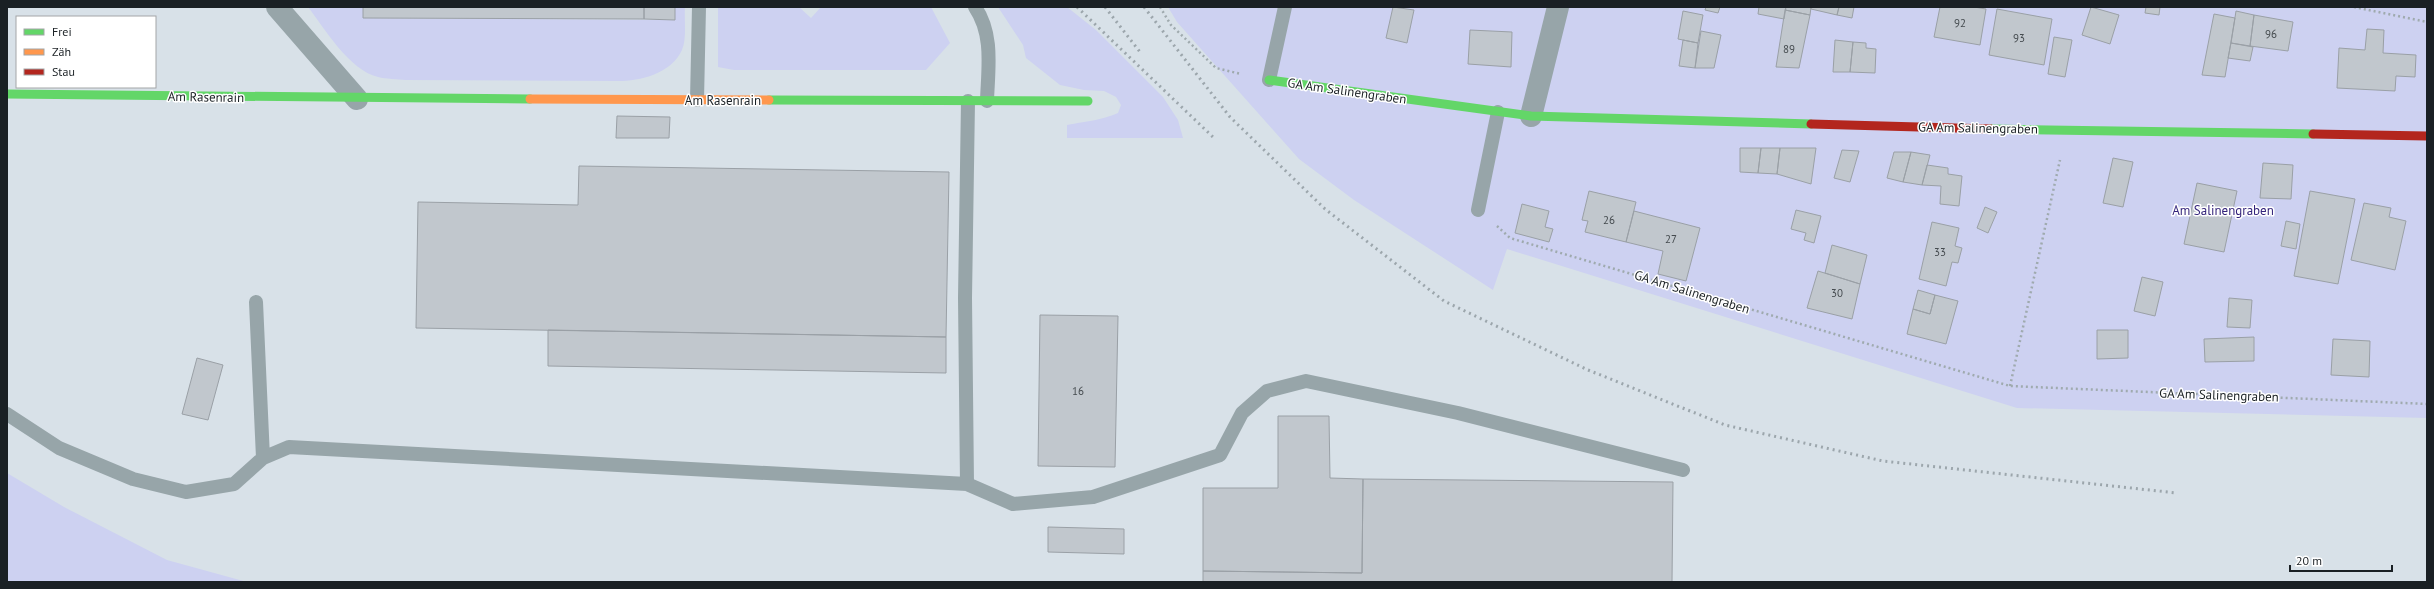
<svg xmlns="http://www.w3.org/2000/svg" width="2434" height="589" viewBox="0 0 2434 589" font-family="'PT Sans',sans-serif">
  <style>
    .green { fill: #cdd1f1 }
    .building { fill: #c1c7cd; stroke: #9aa0a6 }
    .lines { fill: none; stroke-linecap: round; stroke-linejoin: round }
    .path { stroke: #9faaae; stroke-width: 2.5; stroke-dasharray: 2 3; stroke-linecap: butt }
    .lane { stroke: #97a5a9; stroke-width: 14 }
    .street { stroke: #97a5a9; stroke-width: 22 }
    .fast { stroke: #63d668; stroke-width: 9 }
    .slow { stroke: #ff974d; stroke-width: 9 }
    .jam { stroke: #b3261e; stroke-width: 9 }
    .rail { stroke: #9ca6ac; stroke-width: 3; stroke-dasharray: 2 4; stroke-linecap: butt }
    .labels { text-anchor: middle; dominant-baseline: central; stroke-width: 3; stroke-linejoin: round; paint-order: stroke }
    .number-label { font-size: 11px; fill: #444a4e }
    .street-label { font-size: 13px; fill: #1a2024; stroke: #fff }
    .park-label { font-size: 13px; fill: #34247b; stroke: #fff }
  </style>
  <rect width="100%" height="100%" fill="#d8e1e8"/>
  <path class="green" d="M308,7H363V18L674,20L675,7H685C684,20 687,38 682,50C671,74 640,81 618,81L406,80C397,79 386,79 378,77C349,70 325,29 308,7Z
    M718,7H799L811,18L821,7H931L950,43L926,70H734L718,67Z
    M998,7H1067L1096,30L1163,97L1178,120L1183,138H1067V125C1088,121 1098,121 1118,113L1121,105L1116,97L1104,91L1084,90L1060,85L1026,58L1023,45Z
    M1168,7H2427V418L2017,408L1507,249L1493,290L1354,200L1299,159L1177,22Z
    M7,473L64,507L167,560L247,582H7Z"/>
  <path class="building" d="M363,7H644V19L363,18Z
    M644,7H675V20L644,19Z
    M1393,7L1414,10L1407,43L1386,38Z
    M1706,7H1720L1718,13L1705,10Z
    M1759,7H1786L1784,19L1758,14Z
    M1786,7H1811L1810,15L1785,10Z
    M1811,7H1839L1837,15L1811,9Z
    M1839,7H1854L1852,18L1837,15Z
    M1940,7H1974L1986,9L1980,45L1934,37Z
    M2091,7L2119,15L2110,44L2082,35Z
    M2146,7H2160L2159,15L2145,13Z
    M1997,9L2052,19L2044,65L1989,55Z
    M1785,10L1810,15L1799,68L1776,67Z
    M1683,11L1703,15L1698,43L1678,39Z
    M2236,11L2254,15L2250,46L2231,43Z
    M2214,14L2235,18L2225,77L2202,75Z
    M2254,15L2293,22L2288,51L2250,46Z
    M2367,29L2384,30L2383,53L2416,55L2415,77L2396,76L2395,91L2337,88L2339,48L2365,50Z
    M1470,30L1512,32L1511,67L1468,64Z
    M1701,31L1721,35L1714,68H1695Z
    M2054,37L2072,40L2065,77L2048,74Z
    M1683,40L1698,43L1695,68L1679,66Z
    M1835,40L1853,42L1850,72H1833Z
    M1853,42L1866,43V48L1876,49L1875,73L1850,72Z
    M2231,43L2253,47L2250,61L2228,58Z
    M617,116L670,117L669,138H616Z
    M1740,148H1761L1758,173L1740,172Z
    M1761,148H1780L1777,174L1758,173Z
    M1780,148H1816L1811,184L1777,174Z
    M1842,150L1859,151L1850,182L1834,178Z
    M1894,152H1911L1903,182L1887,178Z
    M1911,152L1930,155L1922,185L1903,182Z
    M2113,158L2133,162L2123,207L2103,203Z
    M2263,163L2293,165L2291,199L2260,198Z
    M1927,165L1948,168V174L1962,176L1959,206L1940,204L1941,186L1922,185Z
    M579,166L949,172L946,337L416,328L418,202L578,205Z
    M2197,183L2237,191L2224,252L2184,244Z
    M1589,191L1636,202L1626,242L1585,232L1588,221L1582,220Z
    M2310,191L2355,199L2338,284L2294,276Z
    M2364,203L2391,208L2389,217L2406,221L2395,270L2351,260Z
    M1522,204L1549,211L1545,227L1553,229L1549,242L1515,233Z
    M1985,207L1997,212L1988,233L1977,228Z
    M1796,210L1821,216L1814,243L1804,240L1806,233L1791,229Z
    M1634,211L1700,228L1686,281L1658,274L1663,251L1626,242Z
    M2286,221L2300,224L2296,249L2281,246Z
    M1932,222L1959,228L1955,246L1962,248L1958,263L1952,262L1946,286L1919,279Z
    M1832,245L1867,255L1860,284L1825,273Z
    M1818,271L1860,284L1852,319L1807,308Z
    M2142,277L2163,282L2155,316L2134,311Z
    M1918,290L1935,295L1930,314L1913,309Z
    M1935,295L1958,301L1946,344L1907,334L1913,309L1930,314Z
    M2229,298L2252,300L2250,328L2227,327Z
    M1040,315L1118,316L1115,467L1038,466Z
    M548,330L946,337V373L548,366Z
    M2097,330H2128V358L2097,359Z
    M2254,337V361L2205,362L2204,339Z
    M2333,339L2370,341L2369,377L2331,375Z
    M197,358L223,365L208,420L182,414Z
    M1278,416H1329L1330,478L1363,479L1362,573L1203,571V488H1278Z
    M1363,479L1673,482L1672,582H1203V571L1362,573Z
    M1048,527L1124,529V554L1048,552Z"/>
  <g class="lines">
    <path class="path" d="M1160,7L1171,25L1216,68L1241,74
      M2354,7L2427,22
      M1497,226L1510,238L2010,386L2427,404
      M2010,386L2060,160"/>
    <path class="lane" d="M975,7C994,35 988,69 987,101
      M1269,80L1285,7
      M697,100L699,7
      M1478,210L1498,112
      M7,414L59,448L133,479L186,492L234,484L263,458L256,302
      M263,458L289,447L967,484L1013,504L1093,497L1220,455L1242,413L1267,391L1306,381L1458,413L1683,470
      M967,484L965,298L968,101"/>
    <path class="street" d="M277,7L357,99
      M1531,116L1558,7"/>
    <path class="fast" d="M1269,80L1531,116L1811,124
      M7,94L530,99
      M769,100L1088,101
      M1991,129L2313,134"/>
    <path class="slow" d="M530,99L769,100"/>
    <path class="jam" d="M1811,124L1991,129
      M2313,134L2427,136"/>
    <path class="rail" d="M1077,7L1214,138
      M1105,7L1140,52
      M1144,7L1230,117L1325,209L1444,301L1588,370L1725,425L1883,461L2177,493"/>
  </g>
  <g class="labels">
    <g class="number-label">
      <text x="1960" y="23">92</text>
      <text x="2271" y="34">96</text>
      <text x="2019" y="38">93</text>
      <text x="1789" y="49">89</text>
      <text x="1609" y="220">26</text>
      <text x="1671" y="239">27</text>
      <text x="1940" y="252">33</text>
      <text x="1837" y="293">30</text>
      <text x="1078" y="391">16</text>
    </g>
    <g class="street-label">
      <text transform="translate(1347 91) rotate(8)">GA Am Salinengraben</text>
      <text transform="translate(206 97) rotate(1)">Am Rasenrain</text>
      <text x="723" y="100">Am Rasenrain</text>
      <text transform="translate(1978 128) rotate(1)">GA Am Salinengraben</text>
      <text transform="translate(1692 292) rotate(17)">GA Am Salinengraben</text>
      <text transform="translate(2219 395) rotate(2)">GA Am Salinengraben</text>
    </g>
    <g class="park-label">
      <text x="2223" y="210">Am Salinengraben</text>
    </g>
  </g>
  <rect width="2434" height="589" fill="none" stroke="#1a2024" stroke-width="16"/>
  <rect x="16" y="16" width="140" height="72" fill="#ffffff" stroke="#a3a6a7"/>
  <rect x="24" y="29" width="20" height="6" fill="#63d668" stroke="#a3a6a7"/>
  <text x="52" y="36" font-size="12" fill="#1a2024">Frei</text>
  <rect x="24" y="49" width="20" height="6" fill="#ff974d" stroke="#a3a6a7"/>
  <text x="52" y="56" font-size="12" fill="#1a2024">Zäh</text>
  <rect x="24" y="69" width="20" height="6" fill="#b3261e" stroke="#a3a6a7"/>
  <text x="52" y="76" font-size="12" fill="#1a2024">Stau</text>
  <path d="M2290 565v6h102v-6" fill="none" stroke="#1a2024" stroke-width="2"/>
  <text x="2296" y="565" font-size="12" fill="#1a2024" stroke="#ffffff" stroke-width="3" paint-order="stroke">20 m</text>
</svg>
